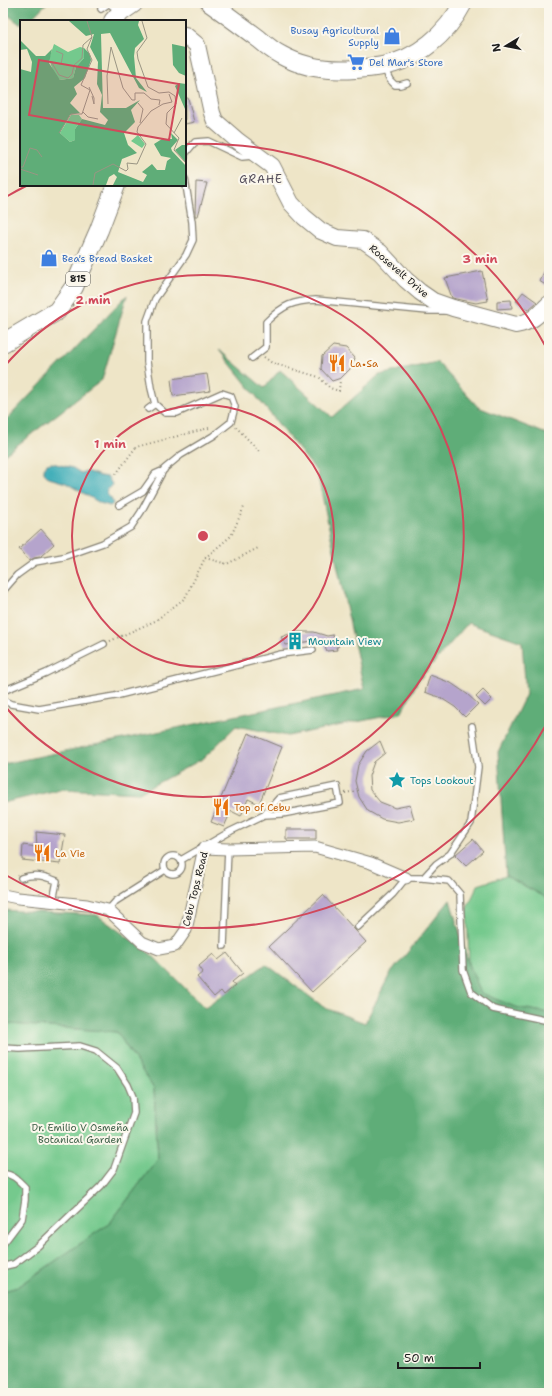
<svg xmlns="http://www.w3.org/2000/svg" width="552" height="1396" viewBox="0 0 552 1396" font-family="'Shantell Sans',sans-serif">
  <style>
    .green { fill: #74c98d; stroke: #487254 }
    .forest { fill: #5fad78; stroke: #3e644a }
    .water { fill: #3bacb7; stroke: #2c646a }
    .building { fill: #b5a4cc }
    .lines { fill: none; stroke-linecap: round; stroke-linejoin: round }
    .lane-casing { stroke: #858072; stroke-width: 8 }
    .street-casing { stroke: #858072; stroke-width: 13 }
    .secondary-casing { stroke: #858072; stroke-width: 18 }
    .primary-casing { stroke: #858072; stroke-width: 20 }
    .path { stroke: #858072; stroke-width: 2; stroke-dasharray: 1 3; stroke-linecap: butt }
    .lane { stroke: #fff; stroke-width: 5.5 }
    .street { stroke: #fff; stroke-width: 11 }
    .secondary { stroke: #fff; stroke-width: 16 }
    .primary { stroke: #fff; stroke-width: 18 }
    .ring { fill: none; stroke: #d1495b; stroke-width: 2 }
    .labels { text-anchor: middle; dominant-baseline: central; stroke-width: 4; stroke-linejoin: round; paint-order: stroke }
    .shield { fill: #fbf7ec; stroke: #5f5e5a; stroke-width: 1 }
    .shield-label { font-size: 9px; font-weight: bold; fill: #1c1c1c }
    .shop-label { font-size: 10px; fill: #366cbe; stroke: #fbf7ec; text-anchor: start }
    .street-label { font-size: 10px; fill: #1c1c1c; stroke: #fbf7ec }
    .food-label { font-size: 10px; fill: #c56008; stroke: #fbf7ec; text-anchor: start }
    .culture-label { font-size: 10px; fill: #0d838f; stroke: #fbf7ec; text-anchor: start }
    .park-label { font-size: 10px; fill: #3f6149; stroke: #fbf7ec }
    .neighbourhood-label { font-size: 11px; letter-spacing: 1px; fill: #524c5a; stroke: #fbf7ec }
    .inset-road { fill: none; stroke: #9a9583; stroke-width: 1 }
    .view { fill: #d1495b; fill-opacity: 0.15; stroke: #d1495b; stroke-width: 2 }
    .inset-edge { fill: none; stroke: #1c1c1c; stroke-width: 2 }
    .centre { fill: #d1495b; stroke: #fbf7ec; stroke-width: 2 }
    .ring-label { font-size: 12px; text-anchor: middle; font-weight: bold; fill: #d1495b; stroke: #fbf7ec; stroke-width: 4; stroke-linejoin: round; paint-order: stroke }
  </style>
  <rect width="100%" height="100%" fill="#fbf7ec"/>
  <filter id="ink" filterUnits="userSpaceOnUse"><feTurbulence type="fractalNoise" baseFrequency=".025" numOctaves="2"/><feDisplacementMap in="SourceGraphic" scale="8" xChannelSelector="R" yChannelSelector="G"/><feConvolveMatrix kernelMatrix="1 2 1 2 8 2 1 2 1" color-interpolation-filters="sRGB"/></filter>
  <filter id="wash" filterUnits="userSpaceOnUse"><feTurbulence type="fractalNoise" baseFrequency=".012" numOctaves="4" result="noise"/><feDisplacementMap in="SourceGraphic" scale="16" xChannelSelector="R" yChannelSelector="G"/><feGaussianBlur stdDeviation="0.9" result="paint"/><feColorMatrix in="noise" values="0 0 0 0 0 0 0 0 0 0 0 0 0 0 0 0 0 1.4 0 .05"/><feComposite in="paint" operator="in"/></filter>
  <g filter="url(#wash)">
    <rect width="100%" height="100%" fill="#eee5c7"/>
    <path class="green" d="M506,876L549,899V1013L515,1007L481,993L469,964L467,908L478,885Z
      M3,1016L10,1024L117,1032L154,1089L158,1159L110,1223L18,1287L3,1291Z"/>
    <path class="forest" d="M3,3H47L29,21H21V25L3,11Z
      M127,295L102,380L3,456V420L8,418Z
      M219,350L264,388L280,370L332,417L379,375L437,362L478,407L549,435V899L506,876L498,752L526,694L522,642L468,623L418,681L401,713L288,736L236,726L204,758L139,793L61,789L3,803V764L364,689L317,472Z
      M450,900L469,964L481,993L515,1007L549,1013V1393H3V1291L18,1287L110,1223L158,1159L154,1089L117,1032L10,1024L3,1016V910L97,915L152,955L205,1008L266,964L325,1008L365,1023L390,974Z"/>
    <path class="water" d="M52,463L73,468L81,473L86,471L100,476L108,477L112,484L111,487L107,489V495L111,498L113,504L110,506L100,503L66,483L49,478L44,473V468L47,464Z"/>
    <g id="blocks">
      <path class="building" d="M185,98H188L194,122L185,124Z
        M196,182L207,183L198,216H195V214Z
        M549,264V287L539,281Z
        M482,271L488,301L476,303L452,298L445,278Z
        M523,292L537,302L528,310L516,301Z
        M511,300L512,308L497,309V301Z
        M333,346L346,348L355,358L350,369L341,378L332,381L321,369L322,356Z
        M207,374L210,391L173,396L171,379Z
        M41,529L54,544L40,557L34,558L29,561L19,549Z
        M295,632H314L327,636L333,635L334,639L340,641L338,647H336L337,650L327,651L324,644L312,641L286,645L281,637Z
        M430,675L451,683L467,694L478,704L465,717L455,707L441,698L425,692Z
        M483,690L492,699L485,706L476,697Z
        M248,733L282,747L259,804L248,799L241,816L231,811L224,827L211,822Z
        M380,741L385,753L374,762L369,776L370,790L380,802L395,808L410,805L414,819L398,822L382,819L368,811L359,797L355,781L358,765L367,751Z
        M286,829H316V839H286Z
        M36,832L65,835L60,864L22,860L23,845L37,847Z
        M473,839L483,851L466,866L455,855Z
        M323,895L366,942L312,992L269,946Z
        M227,953L243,973L232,982L235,986L224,995L221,991L214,997L197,977L203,972L199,966L213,954L218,960Z"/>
    </g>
  </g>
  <g filter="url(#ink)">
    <use href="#blocks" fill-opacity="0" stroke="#858072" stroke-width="1"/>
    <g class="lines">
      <g class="lane-casing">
        <path id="lane" d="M101,9L108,4L111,5L119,11
          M384,68L390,80L395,85H400L407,83
          M185,157V154L195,142L208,141L242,157L252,156
          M252,358L266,347V322C283,305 293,301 316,300L428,311H445
          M148,409L155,404
          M119,505L143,491L155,474L164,470
          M3,591L17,575L35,562L63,557L103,543L131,527L141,512L164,469L181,455L213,436L231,422L235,407L231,396L222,393L177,413H165L155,404L151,388L147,362V321L155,299L186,255L193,240L192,222L185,179
          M3,691L46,673L104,644
          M3,700L11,704L39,709L115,696L281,654L313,650
          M164 865a9 9 0 1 1 18 0a9 9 0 1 1-18 0Z
          M181,860L231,831L264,815L282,814L340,803L337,786L279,798L264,815
          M21,878C35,873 44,876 57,881L53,901
          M423,878L436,864L450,854L471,823L478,767L472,726
          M108,910L116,901L165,870
          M358,927L393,894L406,878H423L449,881L460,894L463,970L471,992L493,1009L549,1021
          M224,946L228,849
          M3,1048L20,1049L80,1046L96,1051L117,1068L128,1085L133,1097L134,1113L114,1169L101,1186L38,1246L14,1264L5,1266L3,1265
          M3,1174C12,1173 19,1181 25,1187V1200L22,1219L3,1244"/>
      </g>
      <g class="street-casing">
        <path id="street" d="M3,895L18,898L87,905L108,910L142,942L159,949L175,946L186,930L204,848L228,849L315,847L371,863L406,878"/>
      </g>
      <g class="secondary-casing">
        <path id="secondary" d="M185,35L197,45L212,113L215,121L238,141L272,166L291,203L304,217L321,231L337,238L363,240L380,252L406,280L420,292L433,301L453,308L516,325C532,322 538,315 549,304"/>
      </g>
      <g class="primary-casing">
        <path id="primary" d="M210,3C227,15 243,27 259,39C266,45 273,51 281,55C304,68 329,71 355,69C364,68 373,68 382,66C417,60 447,34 463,3
          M113,21L121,12L134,3
          M3,343L57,311L74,287L99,230L116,185"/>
      </g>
      <path class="path" d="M264,357L272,363L319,377L330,388L339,391L340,380
        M236,427L261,453
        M116,474L136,447L209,428L210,429
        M205,558L227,564L260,547
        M110,641L155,621L185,598L205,558L231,536L244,507
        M345,793L357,791"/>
      <use href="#lane" class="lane"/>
      <use href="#street" class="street"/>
      <use href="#secondary" class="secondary"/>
      <use href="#primary" class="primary"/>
    </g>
  </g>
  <g class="ring">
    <circle cx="203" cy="536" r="131"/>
    <path d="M3 368A261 261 0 1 1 3 704"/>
    <path d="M547 723A392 392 0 0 1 4 874M4 198A392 392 0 0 1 28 185M186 144A392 392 0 0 1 547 349"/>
  </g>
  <defs>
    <g id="shop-bare" transform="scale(1.38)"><path d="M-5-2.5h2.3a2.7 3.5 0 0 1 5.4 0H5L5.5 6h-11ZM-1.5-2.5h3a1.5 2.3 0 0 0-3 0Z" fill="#3f7fe0" stroke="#fbf7ec" stroke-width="2.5" paint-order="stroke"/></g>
    <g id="supermarket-bare" transform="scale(1.38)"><path d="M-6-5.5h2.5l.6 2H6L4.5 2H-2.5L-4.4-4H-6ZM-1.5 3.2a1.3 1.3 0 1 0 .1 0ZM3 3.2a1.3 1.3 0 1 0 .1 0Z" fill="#3f7fe0" stroke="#fbf7ec" stroke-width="2.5" paint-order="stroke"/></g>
    <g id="restaurant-bare" transform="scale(1.38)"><path d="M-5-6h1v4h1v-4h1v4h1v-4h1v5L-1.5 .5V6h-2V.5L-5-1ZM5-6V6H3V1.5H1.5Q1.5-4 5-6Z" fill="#e8710a" stroke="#fbf7ec" stroke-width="2.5" paint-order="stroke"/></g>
    <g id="building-bare" transform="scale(1.38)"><path d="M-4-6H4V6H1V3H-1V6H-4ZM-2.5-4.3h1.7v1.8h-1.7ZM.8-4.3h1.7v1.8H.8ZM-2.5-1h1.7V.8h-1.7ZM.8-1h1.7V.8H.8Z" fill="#0f9aa8" stroke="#fbf7ec" stroke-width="2.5" paint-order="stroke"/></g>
    <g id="sight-bare" transform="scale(1.38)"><path d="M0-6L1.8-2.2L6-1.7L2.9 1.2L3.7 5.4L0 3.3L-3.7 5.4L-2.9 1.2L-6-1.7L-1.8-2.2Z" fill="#0f9aa8" stroke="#fbf7ec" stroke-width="2.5" paint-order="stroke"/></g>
  </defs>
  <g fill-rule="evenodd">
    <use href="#shop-bare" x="392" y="36"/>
    <use href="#supermarket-bare" x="356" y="62"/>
    <use href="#shop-bare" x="49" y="258"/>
    <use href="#restaurant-bare" x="337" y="363"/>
    <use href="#building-bare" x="295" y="641"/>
    <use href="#sight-bare" x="397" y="780"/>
    <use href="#restaurant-bare" x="221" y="807"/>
    <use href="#restaurant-bare" x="42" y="853"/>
  </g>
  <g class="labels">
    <rect class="shield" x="66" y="272" width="24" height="14" rx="3"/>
    <g class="shield-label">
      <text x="78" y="279">815</text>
    </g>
    <g class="shop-label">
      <text x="379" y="30" text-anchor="end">Busay Agricultural<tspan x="379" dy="12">Supply</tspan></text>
      <text x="369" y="62">Del Mar's Store</text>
      <text x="62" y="258">Bea's Bread Basket</text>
    </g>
    <g class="street-label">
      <text transform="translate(399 271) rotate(41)">Roosevelt Drive</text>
      <text transform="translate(195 889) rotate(-76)">Cebu Tops Road</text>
    </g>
    <g class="food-label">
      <text x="350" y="363">La•Sa</text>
      <text x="234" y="807">Top of Cebu</text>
      <text x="55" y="853">La Vie</text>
    </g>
    <g class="culture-label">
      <text x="308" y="641">Mountain View</text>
      <text x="410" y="780">Tops Lookout</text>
    </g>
    <g class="park-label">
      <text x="80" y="1127">Dr. Emilio V Osmeña<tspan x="80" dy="12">Botanical Garden</tspan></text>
    </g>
    <g class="neighbourhood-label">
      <text x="261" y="179">GRAHE</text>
    </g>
  </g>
  <g transform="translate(20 20)">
    <rect width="166" height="166" fill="#eee5c7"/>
    <path d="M34,24L48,32L60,27L64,28V38L56,47L53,58L40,60L34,54L29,39ZM51,95H59L62,99L55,109V120L50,122L40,113ZM118,115L125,124L122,128L111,121Z" fill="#74c98d"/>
    <path d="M49,1H119L118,5L124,19L115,28L114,36L116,58L127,72L119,68L90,13L81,14L83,88H106L120,80L111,90L115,102L104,113L108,125L117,133L102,139L98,152L123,162L127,155L122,152L132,144L137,150H145L147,141L151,138L141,136L134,124L142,119H152L151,113L158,120L151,128L152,131L166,146V165H93L97,157L94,154L89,157L86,165H0V49L11,52L12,42L7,29L0,30V20L16,36H25L32,29L29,43L40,60L53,58L56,47L64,38V28L70,34L71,40L65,58L54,67L57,74L50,83L60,93L50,95L40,113L50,122L55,120V109L62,99L85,105L88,100L80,92L82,75L77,64L78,42L70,27L74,14L66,16ZM152,24L166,27V56L159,53L153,45ZM159,63L166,64L165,89L155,66ZM162,125H166V143L155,130Z" fill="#5fad78"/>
    <path class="inset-road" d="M67,1L72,17L67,29L72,40L61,65L70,70M122,1L127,18L117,32L118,39L128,67L139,73L149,72L155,76L156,84L147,93L146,104L159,118L154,130L166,143M36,31L43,34L41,44L32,43L39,55L48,58L52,54L54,45L62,38L63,25L72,17M69,67L74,78V84L72,76M118,83L123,89L120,103M88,84L87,56L91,27L103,68L112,80H115V73H124L131,79L140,80L139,85M63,92L68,97L78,99M39,113L51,94H62L70,70M154,113L162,98M0,147H3L10,128L17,130L22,137M0,149L18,155M73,165L75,153L93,144L106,151L108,149L107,143L117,144L126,124L117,112L118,107L131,91L143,84L152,82L149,74"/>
    <path class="view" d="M19,40L159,64L149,120L9,95Z"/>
    <rect width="166" height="166" class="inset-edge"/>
  </g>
  <circle cx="203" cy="536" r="6" class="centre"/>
  <g class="ring-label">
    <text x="480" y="263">3 min</text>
    <text x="93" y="304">2 min</text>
    <text x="110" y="448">1 min</text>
  </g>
  <rect width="552" height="1396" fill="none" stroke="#fbf7ec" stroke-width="16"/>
  <g transform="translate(506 46) rotate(260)" stroke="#fbf7ec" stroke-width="3" paint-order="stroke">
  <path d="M0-3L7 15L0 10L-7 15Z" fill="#1c1c1c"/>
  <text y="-6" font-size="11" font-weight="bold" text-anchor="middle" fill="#1c1c1c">N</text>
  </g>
  <path d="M398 1362v6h82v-6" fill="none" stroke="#1c1c1c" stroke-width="2"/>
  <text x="404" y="1362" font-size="12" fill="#1c1c1c" stroke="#fbf7ec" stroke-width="3" paint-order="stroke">50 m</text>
</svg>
